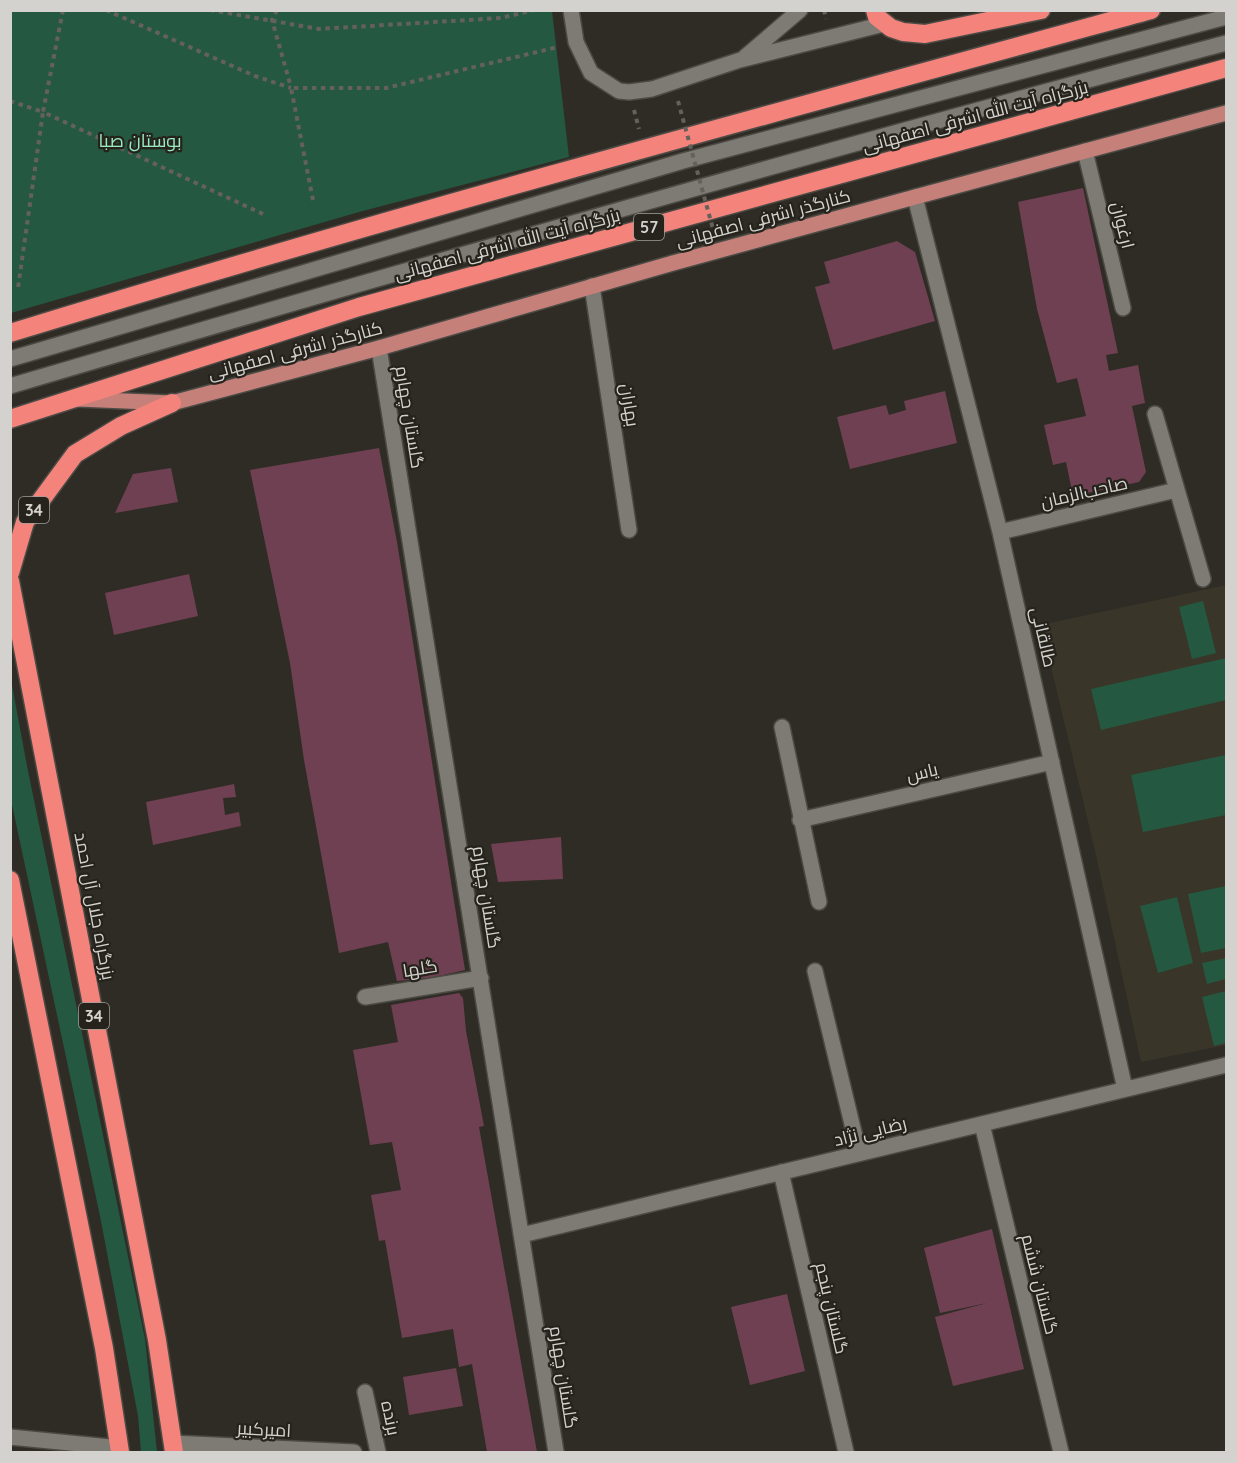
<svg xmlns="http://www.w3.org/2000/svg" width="1237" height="1463" viewBox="0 0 1237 1463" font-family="Quicksand,Cairo,sans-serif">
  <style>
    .built { fill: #3a3529 }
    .green { fill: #245840 }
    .building { fill: #6f4052 }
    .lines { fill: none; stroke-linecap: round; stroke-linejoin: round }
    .minor-casing { stroke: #4c4a44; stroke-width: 18 }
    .major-casing { stroke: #4c4a44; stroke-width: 18 }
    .highway-casing { stroke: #4c4a44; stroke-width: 21 }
    .path { stroke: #64615c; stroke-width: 4; stroke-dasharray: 4.5 4.5; stroke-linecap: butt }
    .minor { stroke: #7e7b74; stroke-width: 15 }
    .major { stroke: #c58079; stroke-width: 15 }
    .highway { stroke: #f4837c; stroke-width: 18 }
    .path-bridge { stroke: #64615c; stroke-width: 4; stroke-dasharray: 4.5 4.5; stroke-linecap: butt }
    .labels { text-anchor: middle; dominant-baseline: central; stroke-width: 4.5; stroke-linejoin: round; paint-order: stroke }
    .shield { fill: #25231c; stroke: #a09e99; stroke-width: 1.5 }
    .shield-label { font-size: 16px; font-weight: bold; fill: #d4d2ce }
    .street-label { font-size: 18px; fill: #d4d2ce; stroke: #25231c }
    .park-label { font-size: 18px; fill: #99ebc1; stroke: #25231c }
  </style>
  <rect width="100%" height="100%" fill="#2f2c26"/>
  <path class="built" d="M1226,585V1045L1141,1062L1096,855L1041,625Z"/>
  <path class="green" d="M11,10L552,11L569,157L359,212L11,313Z
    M1203,601L1216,653L1192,659L1179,607Z
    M1226,658V700L1101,730L1091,689Z
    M10,674L27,766L145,1339L157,1452H141L138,1416L100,1216L11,800Z
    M1226,755V815L1143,832L1131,775Z
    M1226,886V948L1201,953L1188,894Z
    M1177,897L1193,963L1158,973L1140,906Z
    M1226,958V979L1207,984L1202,963Z
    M1226,991V1043L1214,1046L1202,997Z"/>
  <path class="building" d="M1083,188L1118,353L1106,355L1109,371L1138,365L1145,403L1132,406L1146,472L1139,482L1073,496L1066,462L1053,465L1044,425L1086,416L1077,378L1057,383L1037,309L1018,202Z
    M897,241L915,252L935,321L833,350L815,287L830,283L824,262Z
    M945,391L957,443L850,469L837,417L886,405L889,415L906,410L904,401Z
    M379,448L397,542L465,970L430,978L397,981L388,942L339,953L304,760L290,663L250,470Z
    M171,468L178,502L115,513L133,474Z
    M189,574L198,616L114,635L105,593Z
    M234,784L236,797L223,798L225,815L239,812L241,826L153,845L146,802Z
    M561,837L563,879L498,882L491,844Z
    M459,993L463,998L466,1031L484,1126L479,1127L537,1452H487L472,1364L459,1367L453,1329L402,1338L385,1240L379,1241L371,1195L401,1190L392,1142L370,1145L353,1050L398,1042L391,1005Z
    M992,1229L1024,1369L953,1386L935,1317L987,1303L940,1313L924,1248Z
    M787,1294L805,1371L750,1385L731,1307Z
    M456,1368L463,1406L409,1415L403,1377Z"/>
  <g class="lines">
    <g class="minor-casing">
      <path id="minor" d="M571,10L576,42L591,73L619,91L629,92L652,89L740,60L884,24
        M745,57L800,10
        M1085,151L1123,308
        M915,197L1000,532L1125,1089
        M592,286L629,530
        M379,348L556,1452
        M10,359L683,161L1226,17
        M10,386C414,267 820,151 1226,43
        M1155,414L1203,579
        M1000,532L1176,490
        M782,727L819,902
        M800,820L1052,762
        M815,971L859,1153
        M365,997L481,978
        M982,1124L1061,1452
        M781,1172L846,1452
        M522,1235L1226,1065
        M365,1392L378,1452
        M10,1437L120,1448
        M173,1443L354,1452"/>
    </g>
    <g class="major-casing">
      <path id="major" d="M78,399L172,403L379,348L673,263L915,197L1226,113"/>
    </g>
    <g class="highway-casing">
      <path id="highway" d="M875,10L877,17L891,28L903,32L925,34L1041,10
        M10,333C388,217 769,114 1151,10
        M10,419L359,307L1226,68
        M10,573L25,522L75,454L121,426L172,403
        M10,581L157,1340L174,1452
        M10,880L104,1348L120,1452"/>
    </g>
    <path class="path" d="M63,10L43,112L263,214
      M106,10L255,76L291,88
      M210,10L319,29L501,18L534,10
      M277,10L272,20L291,87
      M824,10L826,19
      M10,101L43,112L18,288
      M634,110L639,129
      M313,200L291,88H386L558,47"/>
    <use href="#minor" class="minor"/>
    <use href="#major" class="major"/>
    <use href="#highway" class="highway"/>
    <path class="path-bridge" d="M678,101L716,240"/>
  </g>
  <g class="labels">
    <g class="shield">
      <rect x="634" y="214" width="30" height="26" rx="4.5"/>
      <rect x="19" y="497" width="30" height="26" rx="4.5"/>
      <rect x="79" y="1003" width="30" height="26" rx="4.5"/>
    </g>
    <g class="shield-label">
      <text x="649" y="227">57</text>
      <text x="34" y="510">34</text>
      <text x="94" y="1016">34</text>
    </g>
    <g class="street-label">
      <text transform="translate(975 116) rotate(-15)">بزرگراه آیت الله اشرفی اصفهانی</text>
      <text transform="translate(763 218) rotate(-15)">کنارگذر اشرفی اصفهانی</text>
      <text transform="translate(1123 225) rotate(76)">ارغوان</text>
      <text transform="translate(507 244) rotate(-15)">بزرگراه آیت الله اشرفی اصفهانی</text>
      <text transform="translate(295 350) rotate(-15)">کنارگذر اشرفی اصفهانی</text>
      <text transform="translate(630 405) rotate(81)">بهاران</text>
      <text transform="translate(410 417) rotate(81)">گلستان چهارم</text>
      <text transform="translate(1084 492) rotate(-13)">صاحب‌الزمان</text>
      <text transform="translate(1044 637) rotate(77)">طالقانی</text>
      <text transform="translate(922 772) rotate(-13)">یاس</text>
      <text transform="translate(487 897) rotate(81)">گلستان چهارم</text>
      <text transform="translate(95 906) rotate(79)">بزرگراه جلال آل احمد</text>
      <text transform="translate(420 968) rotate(-9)">گلها</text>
      <text transform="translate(870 1131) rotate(-14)">رضایی نژاد</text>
      <text transform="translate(1040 1284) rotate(76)">گلستان ششم</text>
      <text transform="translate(832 1308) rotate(77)">گلستان پنجم</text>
      <text transform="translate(564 1377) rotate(81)">گلستان چهارم</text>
      <text transform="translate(391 1418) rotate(78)">برنده</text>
      <text transform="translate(264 1429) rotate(3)">امیرکبیر</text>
    </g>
    <g class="park-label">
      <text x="140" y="140">بوستان صبا</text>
    </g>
  </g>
  <rect width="1237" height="1463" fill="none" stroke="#d4d2ce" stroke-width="24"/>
</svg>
